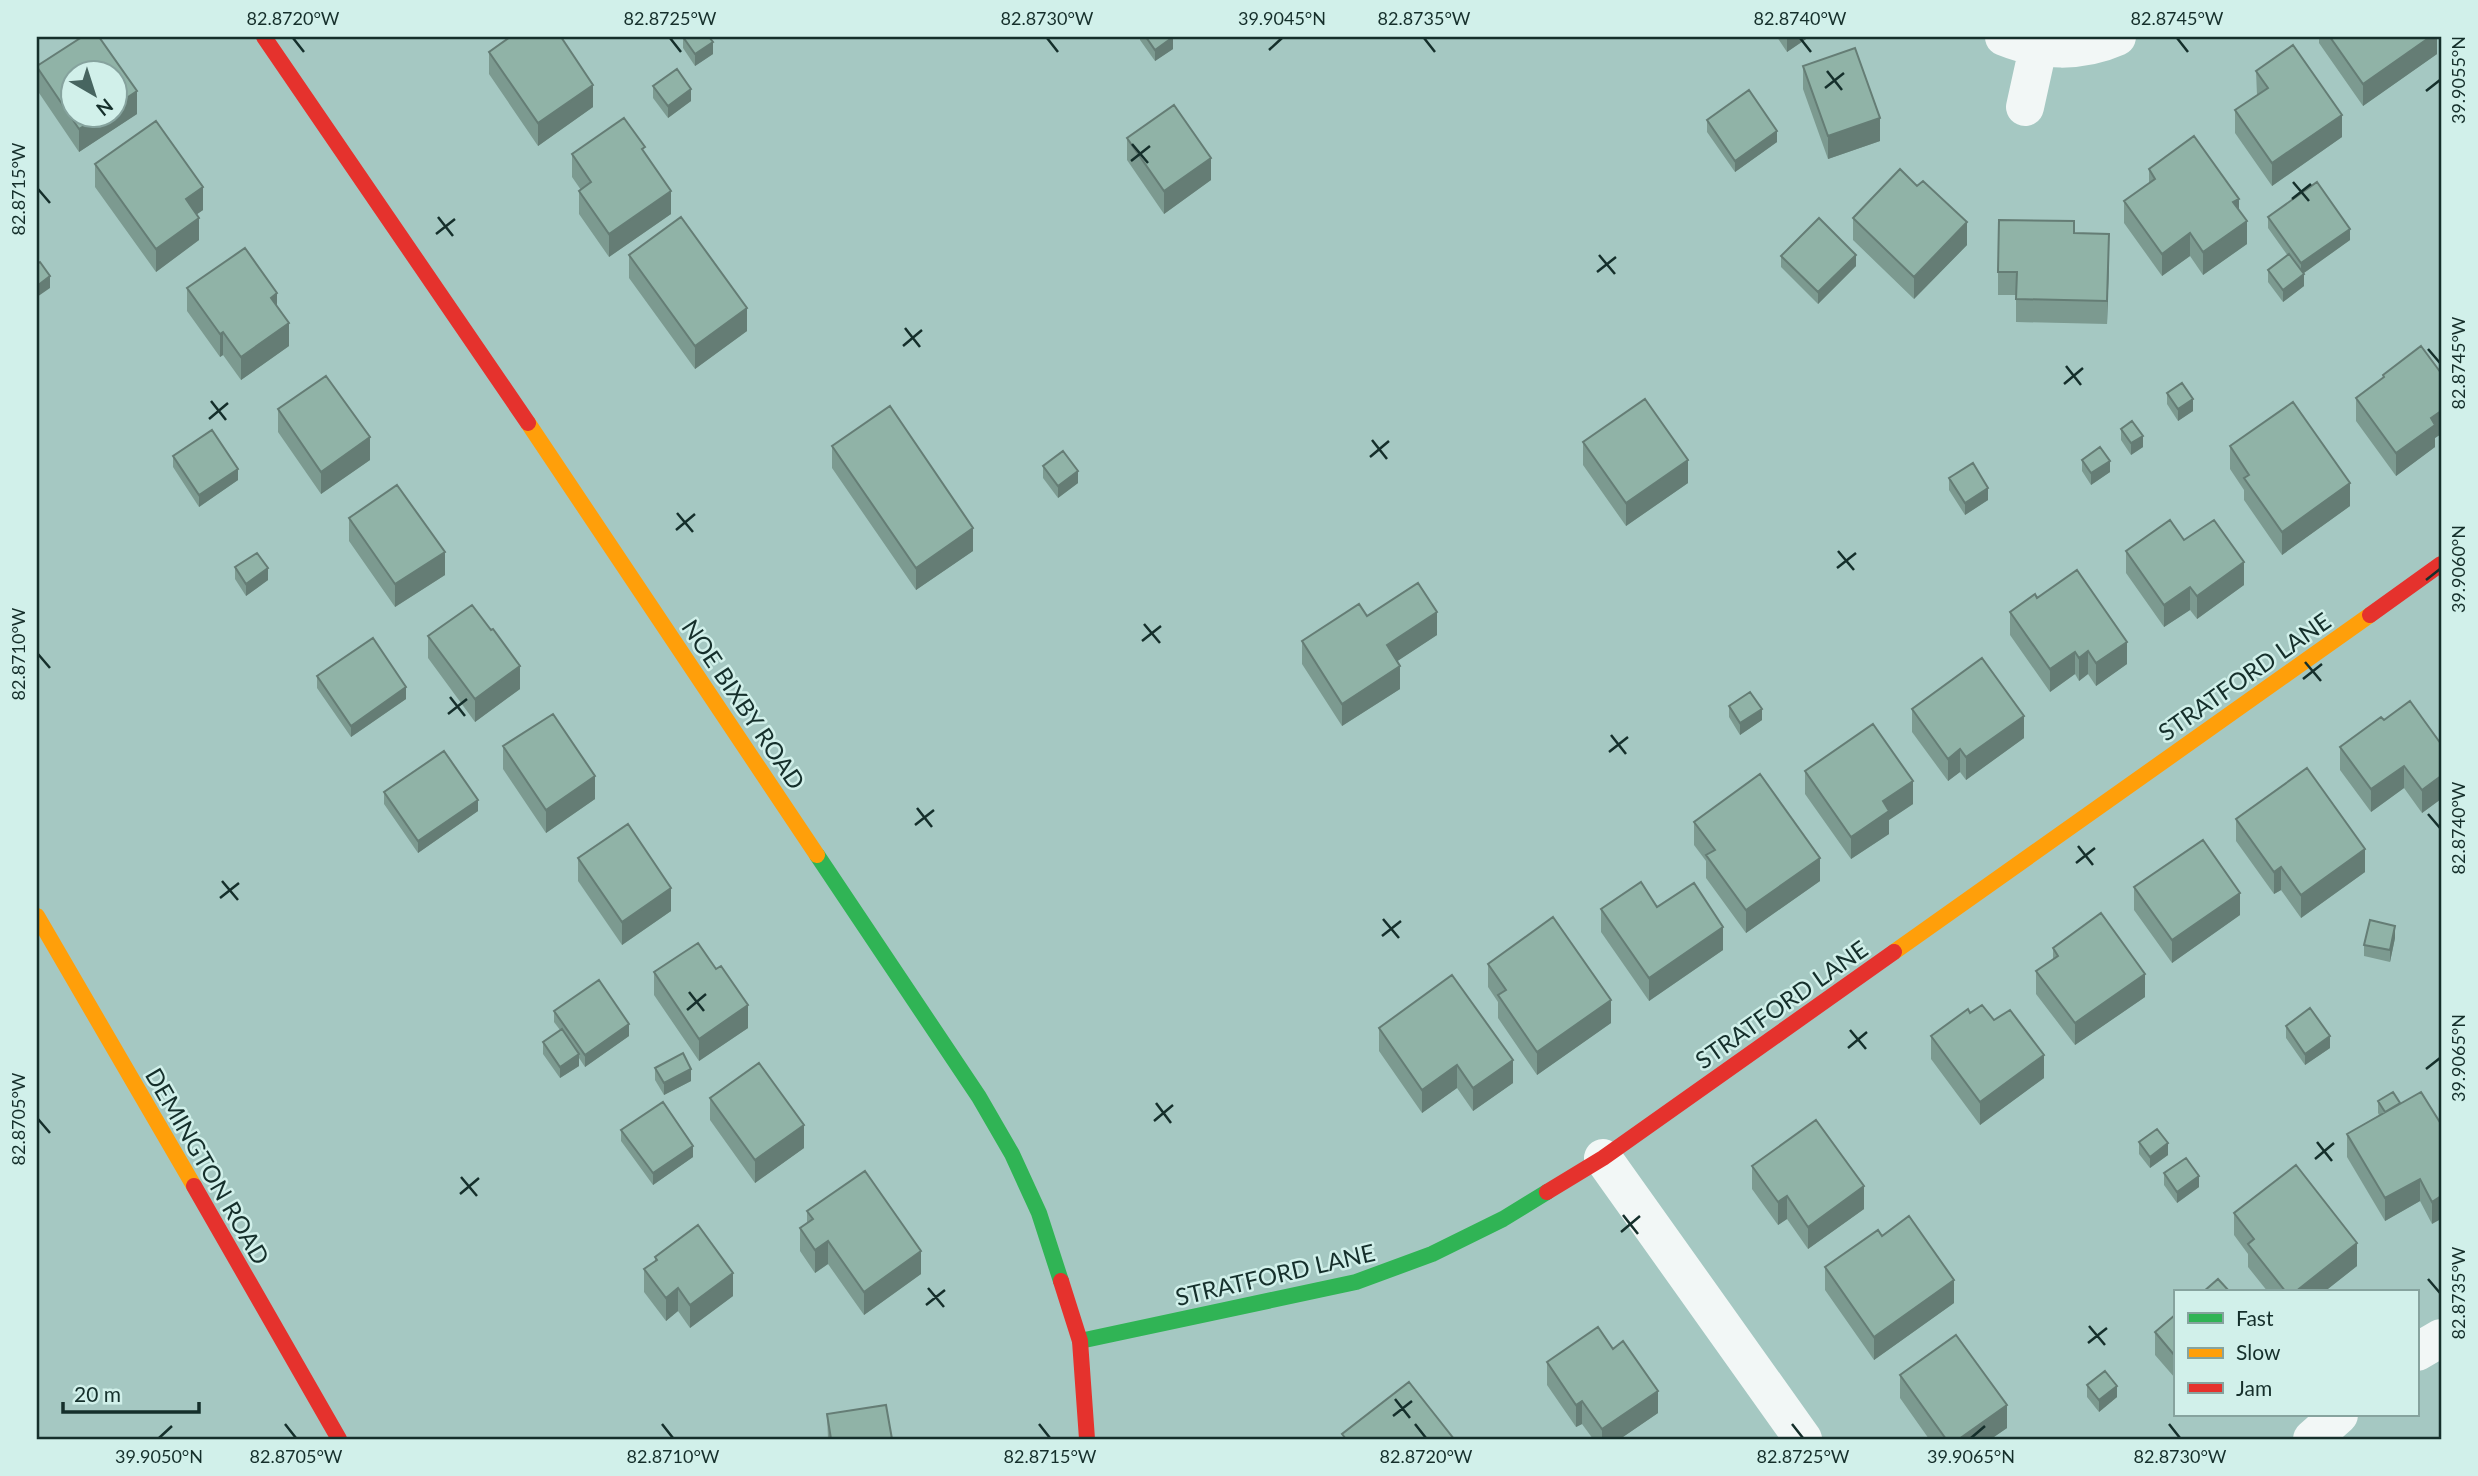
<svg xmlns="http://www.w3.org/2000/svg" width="2478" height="1476" viewBox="0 0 2478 1476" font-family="Lato,sans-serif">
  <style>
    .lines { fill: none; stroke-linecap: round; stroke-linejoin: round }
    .street { stroke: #f2f7f6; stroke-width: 38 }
    .fast { stroke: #30b455; stroke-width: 16 }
    .slow { stroke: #ff9f0a; stroke-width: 16 }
    .jam { stroke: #e5322d; stroke-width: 16 }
    .wall { fill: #7c9a90 }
    .shaded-wall { fill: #657d75 }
    .building { fill: #90b3a7; stroke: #657d75; stroke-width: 2 }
    .ticks { fill: none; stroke: #152f2b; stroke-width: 2.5 }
    .labels { text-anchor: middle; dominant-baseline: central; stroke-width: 5; stroke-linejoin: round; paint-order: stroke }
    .street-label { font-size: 24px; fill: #152f2b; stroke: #d1f0ea }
    .neatline { fill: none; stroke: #152f2b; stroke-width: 2.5 }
    .ticks-label { font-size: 18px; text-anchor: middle; fill: #152f2b }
  </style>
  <rect width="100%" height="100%" fill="#a5c8c2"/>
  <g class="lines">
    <path class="street" d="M2004,37C2041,52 2081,53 2117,37
      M2025,107L2038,48
      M1603,1158L1803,1439
      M2417,1352L2441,1338
      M2312,1439L2339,1415"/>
    <path class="fast" d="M817,855L979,1097L1012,1154L1039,1213L1061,1281
      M1080,1341L1356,1282L1432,1254L1503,1219L1547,1192"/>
    <path class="slow" d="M528,423L817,855
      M37,916L194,1186
      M1894,952L2370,615"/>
    <path class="jam" d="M264,37L528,423
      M2370,615L2441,564
      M194,1186L339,1439
      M1547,1192L1603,1158L1894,952
      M1061,1281L1080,1341L1087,1439"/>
  </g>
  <path class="wall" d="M683,37L713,54L695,66L683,48Z
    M1140,37H1172L1173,49L1155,61L1140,40Z
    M1777,37H1809L1787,52Z
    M2319,37H2437V54L2363,106L2319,43Z
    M489,52L593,107L538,146L489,74Z
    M37,66L137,114L79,152L37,90Z
    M1803,66L1880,141L1828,159L1803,89Z
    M2256,71L2342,137L2272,186L2235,133V110L2257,95Z
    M653,86L691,101L668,118L653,98Z
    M1707,120L1777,142L1735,172L1707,132Z
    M1127,138L1211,180L1164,214L1127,160Z
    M572,154H645L671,214L609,257L579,214V191L581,190L572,177Z
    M95,164L203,210L197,214L199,240L156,272L95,187Z
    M2149,169L2239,210L2247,244L2203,275L2190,256L2162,276L2124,223V201L2149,183Z
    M1917,186L1967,245L1914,299L1853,240V218Z
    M2268,217L2350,240L2304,273V286L2283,302L2268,282V270L2288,256L2268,228Z
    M2074,233L2109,257L2107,324L2016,322V295H1998V272Z
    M629,255L747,331L695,369L629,278Z
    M1781,256L1856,266L1818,304L1781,267Z
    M187,288L277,307L289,346L241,380L223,355L220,357L187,311Z
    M2441,373V434L2435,438V447L2396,476L2356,421V398L2383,378V375Z
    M2167,393L2193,411L2178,421L2167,404Z
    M278,409L370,460L321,494L278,432Z
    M2121,429L2143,447L2131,455L2121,440Z
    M1583,442L1688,483L1626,526L1583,465Z
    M832,446L973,551L916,590L832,468Z
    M2230,446L2350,506L2282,555L2244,500V490L2230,469Z
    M173,456L238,480L199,507L173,467Z
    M2082,460L2110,472L2091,485L2082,471Z
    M1043,466L1078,483L1058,498L1043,478Z
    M1949,478L1988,500L1965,515L1949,490Z
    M349,518L445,575L395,607L349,541Z
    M2184,540L2244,585L2197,619L2190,610L2164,627L2126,573V551Z
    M235,567L268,580L246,596L235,579Z
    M2037,598L2127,664L2096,686L2088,674L2079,681L2075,674L2050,692L2010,635V612Z
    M1367,616L1437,635L1397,661L1400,689L1342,726L1302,664V641Z
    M428,636L520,689L475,722L428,658Z
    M317,676L406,699L351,737L317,688Z
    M1729,706L1762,720L1740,735L1729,717Z
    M1912,709L2024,738L1966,780L1960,772L1948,781L1912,732Z
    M2384,720L2441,744V799L2422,813L2404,788L2371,812L2340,770V747Z
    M503,746L595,799L546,833L503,769Z
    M1805,771L1913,804L1889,820V834L1851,859L1805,794Z
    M384,792L478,811L418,853L384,804Z
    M2236,819L2365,872L2301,918L2281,890L2274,894L2236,841Z
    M1694,822L1820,881L1746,933L1706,878V861L1694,845Z
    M578,858L671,911L622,945L578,881Z
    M2134,887L2240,915L2172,963L2134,910Z
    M1657,907L1723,950L1649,1001L1601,932V909Z
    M2395,938L2390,962L2364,956V945Z
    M2053,948L2145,997L2075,1045L2036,994V971L2053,960Z
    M1488,964L1611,1023L1537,1075L1498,1018V1002L1488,987Z
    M654,972L748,1028L699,1061L654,995Z
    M554,1011L629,1036L585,1067L579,1058V1066L560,1078L543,1054V1042L560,1030L554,1022Z
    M1970,1013L1994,1020L2044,1078L1980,1125L1931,1059V1036Z
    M2286,1026L2330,1048L2305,1065L2286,1038Z
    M1379,1028L1513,1083L1473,1111L1457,1088L1422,1113L1379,1051Z
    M655,1068L691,1081L664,1095L655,1080Z
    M710,1098L804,1148L755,1183L710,1120Z
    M2378,1101L2400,1103L2441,1124L2432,1224L2420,1201L2385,1221L2347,1157V1134L2379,1115L2378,1113Z
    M621,1130L693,1157L653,1185L621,1141Z
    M2139,1142L2168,1155L2150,1168L2139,1154Z
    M1752,1166L1864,1209L1808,1249L1787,1219L1778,1225L1752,1189Z
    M2164,1173L2199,1187L2177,1203L2164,1185Z
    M807,1211L921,1274L864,1315L828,1264L815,1273L800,1251V1228L807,1224Z
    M2234,1213L2357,1266L2324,1292H2268L2248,1267V1254L2234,1235Z
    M1882,1236L1954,1303L1874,1360L1825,1290V1267Z
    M655,1257L733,1296L690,1328L678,1311L666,1321L644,1292V1269L655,1261Z
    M2175,1315V1378L2155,1355V1332Z
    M1547,1362L1658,1413L1620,1439H1593L1582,1424L1576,1427L1547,1385Z
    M1900,1375L2007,1428L1991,1439H1929L1900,1398Z
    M2087,1385L2117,1397L2099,1412L2087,1397Z
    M827,1414L892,1439H828Z"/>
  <path class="shaded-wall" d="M1173,37V49L1155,61V50Z
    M1787,37H1809L1787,52Z
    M2430,37H2437V54L2363,106V84Z
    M713,42V54L695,66V54Z
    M593,85V107L538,146V123Z
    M691,89V101L668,118V106Z
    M137,91V114L79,152V129L100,116H116V105Z
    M2342,115V137L2272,186V163Z
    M1880,118V141L1828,159V136Z
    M1777,131V142L1735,172V161Z
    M1211,158V180L1164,214V191Z
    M203,187V210L186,222V199Z
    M671,191V214L609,257V234Z
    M2239,199V222L2233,202Z
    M199,218V240L156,272V249Z
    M2247,221V244L2203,275V252Z
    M1967,222V245L1914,299V277Z
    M2350,229V240L2301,275V263Z
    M2190,233V256L2162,276V254Z
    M2109,234V257L2107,324V301Z
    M1856,255V266L1818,304V292Z
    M2304,274V286L2283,302V290Z
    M50,276V288L37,297V286Z
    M277,293V316L271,298Z
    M747,308V331L695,369V346Z
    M289,323V346L241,380V357Z
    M223,332V355L220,357V334Z
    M2193,399V411L2178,421V409Z
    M2441,411V434L2435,438V447L2396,476V453L2431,418Z
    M2143,436V447L2131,455V443Z
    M370,437V460L321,494V472Z
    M1688,460V483L1626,526V503Z
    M2110,461V472L2091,485V473Z
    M238,469V480L199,507V495Z
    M1078,471V483L1058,498V486Z
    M2350,483V506L2282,555V532Z
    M1988,488V500L1965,515V503Z
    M973,528V551L916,590V568Z
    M445,552V575L395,607V584Z
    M2244,562V585L2197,619V596Z
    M268,568V580L246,596V584Z
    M2190,587V610L2164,627V605Z
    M1437,612V635L1387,668V645Z
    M2127,642V664L2096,686V663Z
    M2088,651V674L2079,681V658Z
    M2075,652V674L2050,692V669Z
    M520,666V689L475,722V699Z
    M1400,666V689L1342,726V704Z
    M406,687V699L351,737V726Z
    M1762,709V720L1740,735V723Z
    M2024,716V738L1966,780V757Z
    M1960,749V772L1948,781V759Z
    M2404,766V788L2371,812V789Z
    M595,776V799L546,833V810Z
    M2441,776V799L2422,813V790Z
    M1913,781V804L1889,820V834L1851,859V837L1883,801Z
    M478,800V811L418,853V841Z
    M2365,849V872L2301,918V895Z
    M1820,858V881L1746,933V910Z
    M2281,867V890L2274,894V872Z
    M671,888V911L622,945V922Z
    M2240,893V915L2172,963V940Z
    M2395,926V938L2390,962V950Z
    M1723,927V950L1649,1001V978Z
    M2145,974V997L2075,1045V1023Z
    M1611,1000V1023L1537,1075V1052Z
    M748,1005V1028L699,1061V1039Z
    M629,1024V1036L585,1067V1055Z
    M2330,1036V1048L2305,1065V1054Z
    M579,1054V1066L560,1078V1067Z
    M2044,1055V1078L1980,1125V1102Z
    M1513,1060V1083L1473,1111V1088Z
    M1457,1065V1088L1422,1113V1090Z
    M691,1069V1081L664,1095V1083Z
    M804,1125V1148L755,1183V1160Z
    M2168,1143V1155L2150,1168V1157Z
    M693,1146V1157L653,1185V1173Z
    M2199,1176V1187L2177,1203V1192Z
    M2420,1179V1201L2385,1221V1198Z
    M1864,1186V1209L1808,1249V1227Z
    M1787,1196V1219L1778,1225V1202Z
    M2441,1196V1219L2432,1224V1202Z
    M828,1241V1264L815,1273V1250Z
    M2357,1243V1266L2324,1292H2295Z
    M921,1251V1274L864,1315V1292Z
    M733,1273V1296L690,1328V1305Z
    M1954,1280V1303L1874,1360V1337Z
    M678,1288V1311L666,1321V1298Z
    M2117,1386V1397L2099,1412V1400Z
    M1658,1391V1413L1620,1439H1602V1429Z
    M1582,1401V1424L1576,1427V1405Z
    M2007,1405V1428L1991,1439H1959Z"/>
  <path class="building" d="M82,37H99L137,91L116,105V74H74V116H100L79,129L37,67V66Z
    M510,37H561L593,85L538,123L489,52Z
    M683,37H709L713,42L695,54Z
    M1146,37H1173L1155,50Z
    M2330,37H2430L2363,84Z
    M2293,45L2342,115L2272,163L2235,110L2268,88L2256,71Z
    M1855,48L1880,118L1828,136L1803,66Z
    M677,69L691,89L668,106L653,86Z
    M1749,90L1777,131L1735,161L1707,120Z
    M1174,105L1211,158L1164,191L1127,138Z
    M624,118L645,147L642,149L671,191L609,234L579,191L591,182L572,154Z
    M156,121L203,187L186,199L199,218L156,249L95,164Z
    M2194,136L2239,199L2233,202L2247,221L2203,252L2190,233L2162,254L2124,201L2155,179L2149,169Z
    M1900,169L1917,186L1923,181L1967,222L1914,277L1853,218Z
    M2317,182L2350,229L2301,263L2268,217Z
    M681,217L747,308L695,346L629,255Z
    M1819,218L1856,255L1818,292L1781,256Z
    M1999,220L2074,221V233L2109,234L2107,301L2016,299L2017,272H1998Z
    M245,248L277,293L271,298L289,323L241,357L223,332L220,334L187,288Z
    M2289,254L2304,274L2283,290L2268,270Z
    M40,262L50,276L37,286V264Z
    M2421,346L2441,373V411L2431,418L2435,425L2396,453L2356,398L2384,377L2383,375Z
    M326,376L370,437L321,472L278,409Z
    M2182,383L2193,399L2178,409L2167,393Z
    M1645,399L1688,460L1626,503L1583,442Z
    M2293,402L2350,483L2282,532L2244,478L2249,475L2230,446Z
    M890,406L973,528L916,568L832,446Z
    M2132,421L2143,436L2131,443L2121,429Z
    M212,430L238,469L199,495L173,456Z
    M2100,447L2110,461L2091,473L2082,460Z
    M1063,451L1078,471L1058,486L1043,466Z
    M1973,463L1988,488L1965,503L1949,478Z
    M397,485L445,552L395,584L349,518Z
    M2170,520L2184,540L2214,520L2244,562L2197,596L2190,587L2164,605L2126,551Z
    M257,553L268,568L246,584L235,567Z
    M2077,570L2127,642L2096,663L2088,651L2079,658L2075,652L2050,669L2010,612L2035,594L2037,598Z
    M1418,583L1437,612L1387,645L1400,666L1342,704L1302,641L1359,604L1367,616Z
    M472,605L491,630L493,629L520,666L475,699L428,636Z
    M373,638L406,687L351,726L317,676Z
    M1982,658L2024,716L1966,757L1960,749L1948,759L1912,709Z
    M1750,692L1762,709L1740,723L1729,706Z
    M2410,701L2441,744V776L2422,790L2404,766L2371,789L2340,747L2381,717L2384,720Z
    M553,714L595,776L546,810L503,746Z
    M1873,724L1913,781L1883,801L1889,811L1851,837L1805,771Z
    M444,751L478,800L418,841L384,792Z
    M2307,768L2365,849L2301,895L2281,867L2274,872L2236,819Z
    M1760,774L1820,858L1746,910L1706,855L1715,850L1694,822Z
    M628,824L671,888L622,922L578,858Z
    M2203,840L2240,893L2172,940L2134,887Z
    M1641,882L1657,907L1694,883L1723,927L1649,978L1601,909Z
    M2101,913L2145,974L2075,1023L2036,971L2058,956L2053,948Z
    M1553,917L1611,1000L1537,1052L1498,995L1506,990L1488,964Z
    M2370,920L2395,926L2390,950L2364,945Z
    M698,943L716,969L721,966L748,1005L699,1039L654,972Z
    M1452,975L1513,1060L1473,1088L1457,1065L1422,1090L1379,1028Z
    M599,980L629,1024L585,1055L554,1011Z
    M1982,1005L1994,1020L2010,1010L2044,1055L1980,1102L1931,1036L1968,1009L1970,1013Z
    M2310,1008L2330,1036L2305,1054L2286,1026Z
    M562,1029L579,1054L560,1067L543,1042Z
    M683,1053L691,1069L664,1083L655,1068Z
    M759,1063L804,1125L755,1160L710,1098Z
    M2393,1092L2400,1103L2385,1112L2378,1101Z
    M2421,1092L2441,1124V1196L2432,1202L2420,1179L2385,1198L2347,1134Z
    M663,1102L693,1146L653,1173L621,1130Z
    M1816,1120L1864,1186L1808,1227L1787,1196L1778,1202L1752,1166Z
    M2157,1129L2168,1143L2150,1157L2139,1142Z
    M2186,1158L2199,1176L2177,1192L2164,1173Z
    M2296,1165L2357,1243L2295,1292H2286L2248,1244L2254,1239L2234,1213Z
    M865,1171L921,1251L864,1292L828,1241L815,1250L800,1228L813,1219L807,1211Z
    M1909,1216L1954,1280L1874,1337L1825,1267L1878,1230L1882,1236Z
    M698,1225L733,1273L690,1305L678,1288L666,1298L644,1269L657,1260L655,1257Z
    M2218,1279L2230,1292H2203Z
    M2175,1315V1356L2155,1332Z
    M1598,1327L1613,1349L1623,1341L1658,1391L1602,1429L1582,1401L1576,1405L1547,1362Z
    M1956,1335L2007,1405L1959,1439H1946L1900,1375Z
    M2105,1371L2117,1386L2099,1400L2087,1385Z
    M1409,1382L1454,1439H1346L1342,1434Z
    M886,1405L892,1439H831L827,1414Z"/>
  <path class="ticks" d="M293,38L304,52M670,38L681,52M1047,38L1058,52M1424,38L1435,52M1800,38L1811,52M2177,38L2188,52M1269,50L1282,38M1827,71L1842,90M1825,88L1844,73M2426,91L2440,80M1132,144L1148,163M1131,161L1150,146M2293,182L2309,201M38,189L50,203M2292,199L2311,184M438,217L453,236M436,234L455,219M1599,255L1615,274M1597,272L1616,257M905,328L920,347M903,346L922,330M2428,349L2440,363M2066,366L2081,385M2064,384L2083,368M211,401L226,420M209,419L228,403M1372,440L1387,459M1370,457L1389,441M677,513L693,532M676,530L695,514M1838,551L1854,570M1837,568L1856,553M2426,580L2440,569M1144,624L1160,643M1142,641L1161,626M38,654L50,668M2305,662L2321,681M2303,679L2322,664M450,697L465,716M448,714L467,699M1611,735L1626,754M1609,752L1628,737M917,808L932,827M2428,814L2440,828M915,825L934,810M2078,846L2093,865M2076,863L2095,848M222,881L238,900M220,898L239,883M1383,919L1399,938M1382,936L1401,921M689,992L704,1011M687,1010L706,994M1850,1030L1866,1049M1848,1048L1867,1032M2426,1069L2440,1058M1156,1103L1171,1123M38,1119L50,1133M1154,1121L1173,1105M2317,1142L2332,1161M2315,1159L2334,1143M461,1177L477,1196M460,1194L479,1178M1623,1215L1638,1234M1621,1232L1640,1216M2428,1279L2440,1293M928,1288L944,1307M926,1305L945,1290M2089,1326L2105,1345M2088,1343L2107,1328M1395,1399L1410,1418M1393,1416L1412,1401M285,1424L296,1438M662,1424L673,1438M1039,1424L1050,1438M1415,1424L1426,1438M1792,1424L1803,1438M2169,1424L2180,1438M159,1438L172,1426M1971,1438L1985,1426"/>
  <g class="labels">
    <g class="street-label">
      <text transform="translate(2244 676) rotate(-35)">STRATFORD LANE</text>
      <text transform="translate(744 704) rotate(56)">NOE BIXBY ROAD</text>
      <text transform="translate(1781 1004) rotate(-35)">STRATFORD LANE</text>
      <text transform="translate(208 1166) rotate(60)">DEMINGTON ROAD</text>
      <text transform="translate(1275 1274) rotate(-13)">STRATFORD LANE</text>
    </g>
  </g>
  <rect width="2478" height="1476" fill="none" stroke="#d1f0ea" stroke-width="77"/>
  <rect x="2174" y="1290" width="245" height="126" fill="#d1f0ea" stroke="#86a39e" stroke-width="2"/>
  <rect x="2188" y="1313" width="35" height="10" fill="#30b455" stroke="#86a39e" stroke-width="2"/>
  <text x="2236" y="1326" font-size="21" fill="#152f2b">Fast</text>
  <rect x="2188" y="1348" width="35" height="10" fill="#ff9f0a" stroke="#86a39e" stroke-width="2"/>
  <text x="2236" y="1360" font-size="21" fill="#152f2b">Slow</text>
  <rect x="2188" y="1383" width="35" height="10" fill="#e5322d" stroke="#86a39e" stroke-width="2"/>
  <text x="2236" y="1396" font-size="21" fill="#152f2b">Jam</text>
  <g transform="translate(94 94) rotate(141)"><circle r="33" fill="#d1f0ea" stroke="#86a39e" stroke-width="2"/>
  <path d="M0-5L12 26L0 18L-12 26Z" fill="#476560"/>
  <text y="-10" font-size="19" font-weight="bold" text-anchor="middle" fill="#152f2b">N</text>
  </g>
  <path d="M63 1402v10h136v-10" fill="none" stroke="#152f2b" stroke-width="3.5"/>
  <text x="74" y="1402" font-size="21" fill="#152f2b" stroke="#d1f0ea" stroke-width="5" paint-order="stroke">20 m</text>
  <rect x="38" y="38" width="2402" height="1400" class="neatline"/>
  <g class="ticks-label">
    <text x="293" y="25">82.8720°W</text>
    <text x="670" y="25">82.8725°W</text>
    <text x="1047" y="25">82.8730°W</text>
    <text x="1282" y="25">39.9045°N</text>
    <text x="1424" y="25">82.8735°W</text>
    <text x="1800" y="25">82.8740°W</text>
    <text x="2177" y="25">82.8745°W</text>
    <text transform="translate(2459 80) rotate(-90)" y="6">39.9055°N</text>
    <text transform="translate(19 189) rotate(-90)" y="6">82.8715°W</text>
    <text transform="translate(2459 363) rotate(-90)" y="6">82.8745°W</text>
    <text transform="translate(2459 569) rotate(-90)" y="6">39.9060°N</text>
    <text transform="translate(19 654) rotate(-90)" y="6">82.8710°W</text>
    <text transform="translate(2459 828) rotate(-90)" y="6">82.8740°W</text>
    <text transform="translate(2459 1058) rotate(-90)" y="6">39.9065°N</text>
    <text transform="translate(19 1119) rotate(-90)" y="6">82.8705°W</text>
    <text transform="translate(2459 1293) rotate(-90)" y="6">82.8735°W</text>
    <text x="159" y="1463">39.9050°N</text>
    <text x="296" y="1463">82.8705°W</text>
    <text x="673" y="1463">82.8710°W</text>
    <text x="1050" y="1463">82.8715°W</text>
    <text x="1426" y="1463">82.8720°W</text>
    <text x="1803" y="1463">82.8725°W</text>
    <text x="1971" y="1463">39.9065°N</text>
    <text x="2180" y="1463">82.8730°W</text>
  </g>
</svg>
